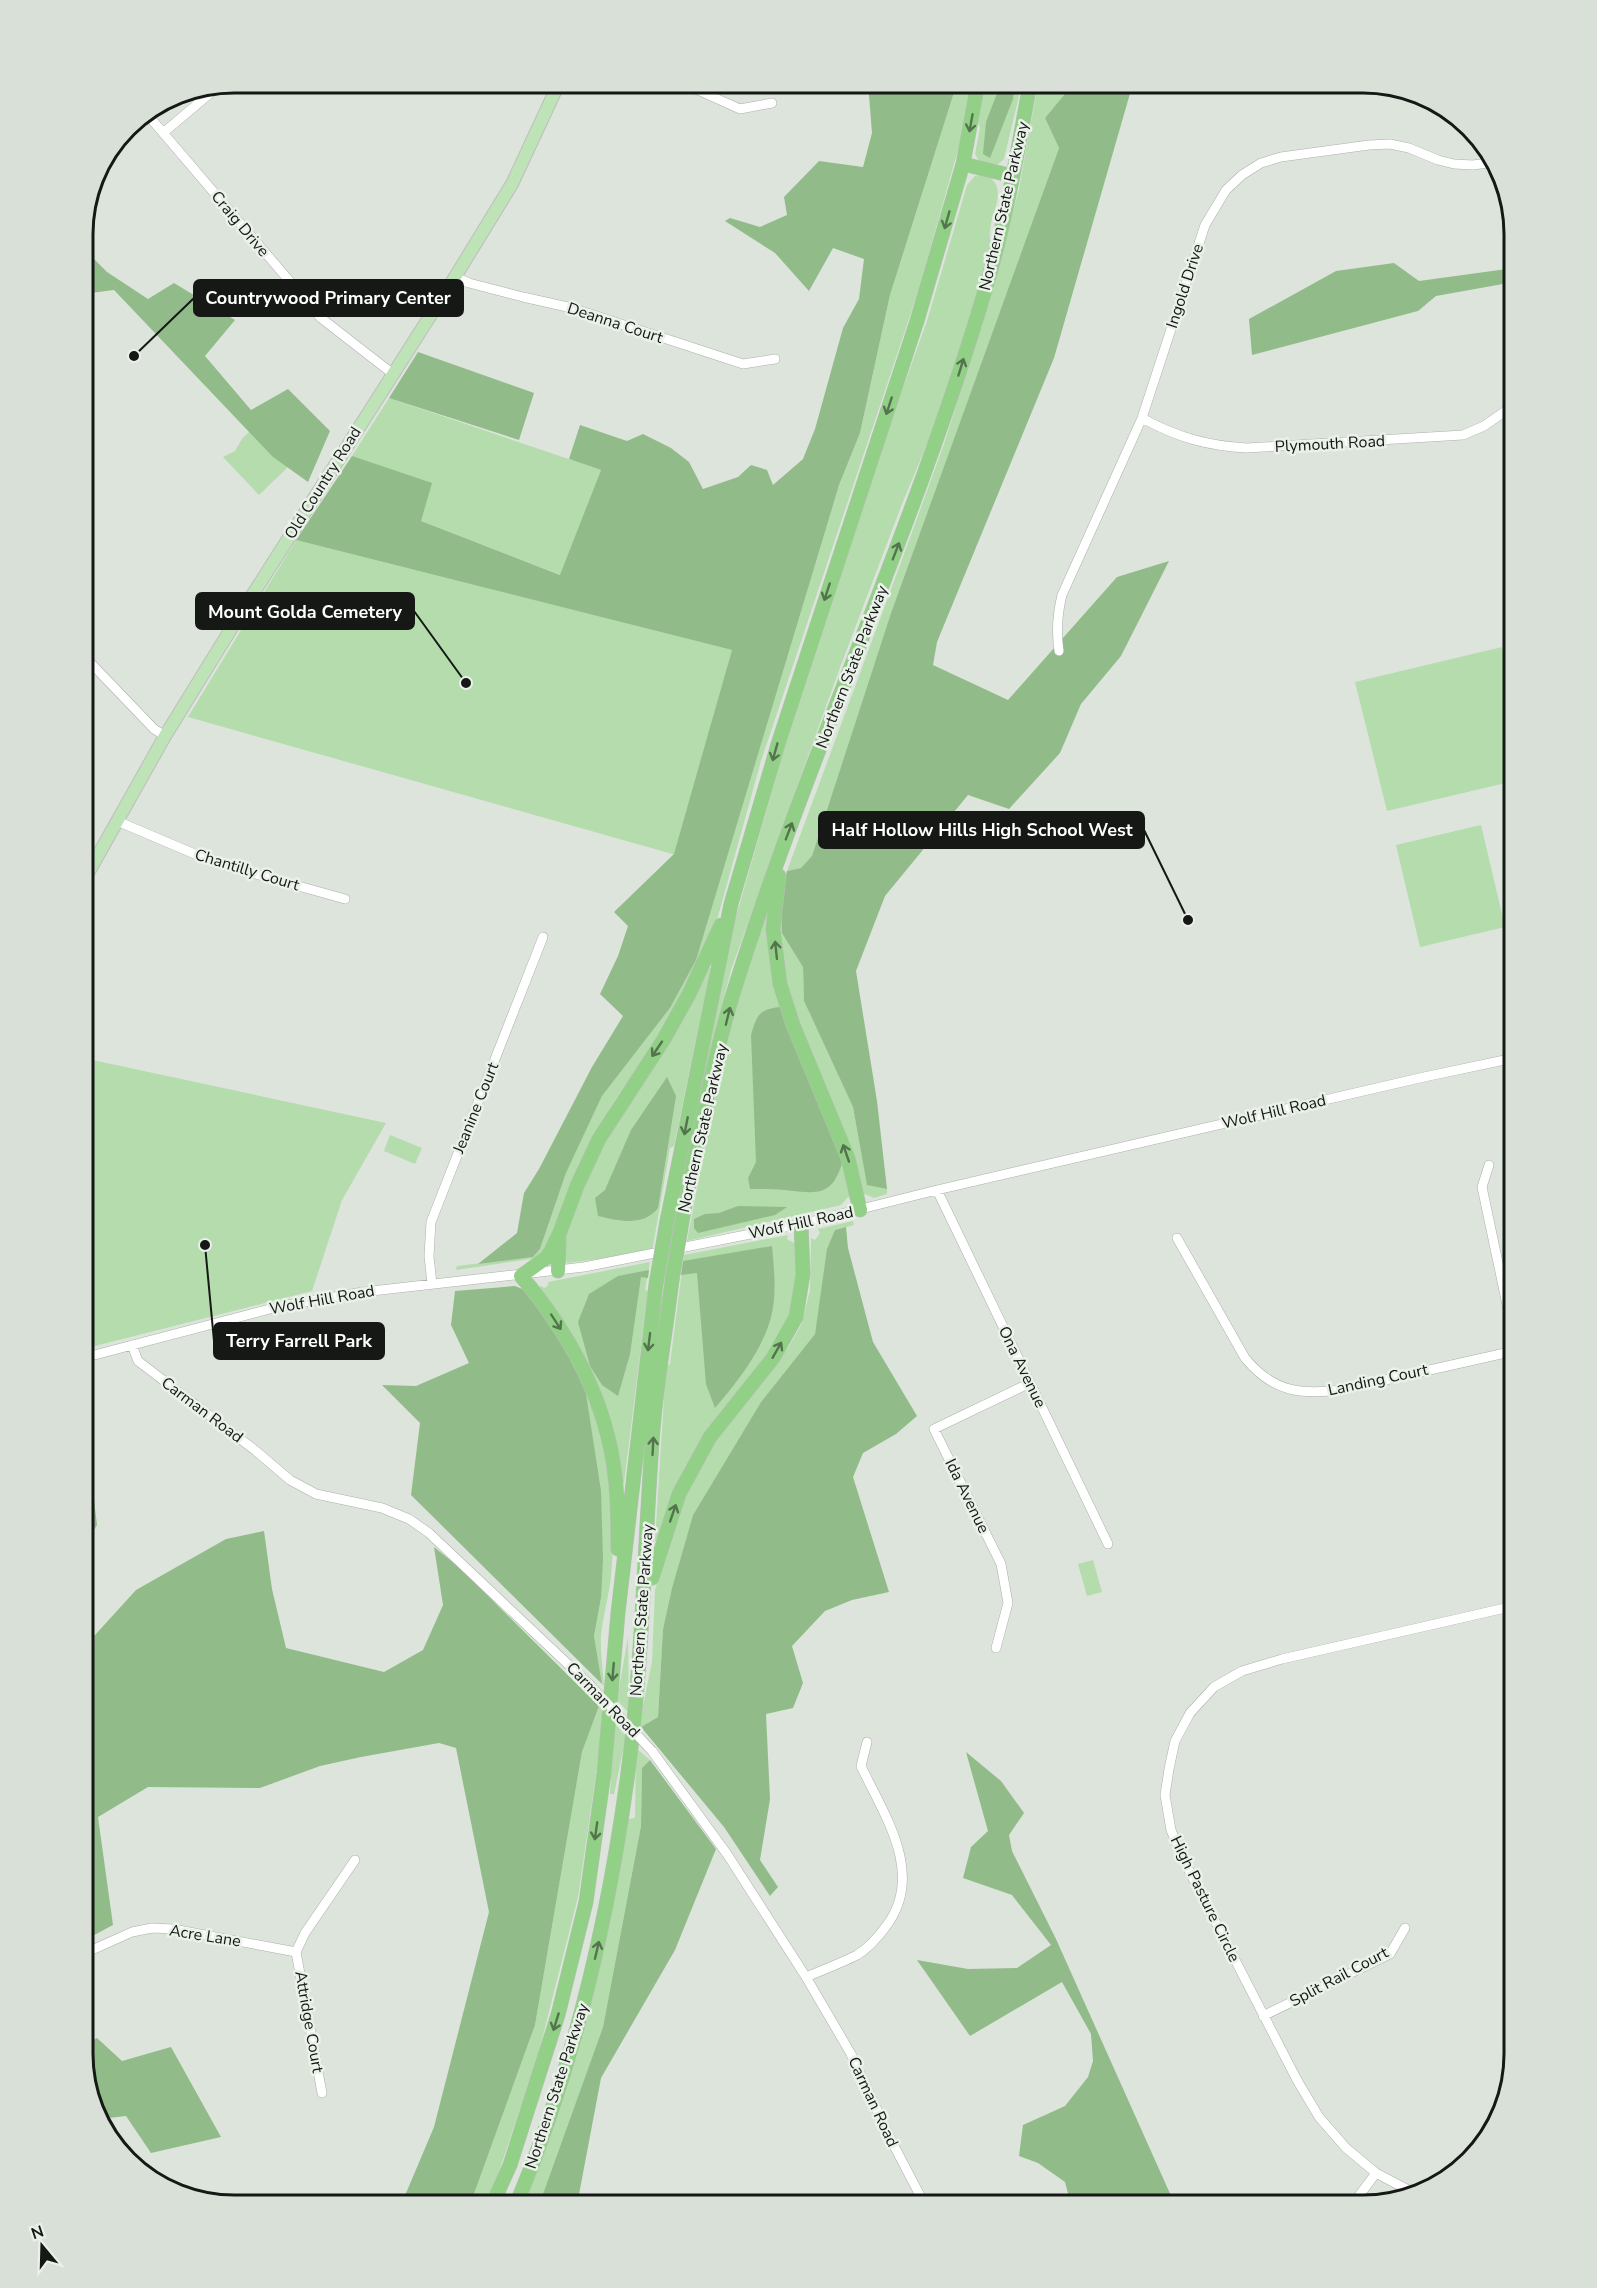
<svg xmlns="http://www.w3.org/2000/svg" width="1597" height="2288" viewBox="0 0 1597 2288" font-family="'Nunito Sans',sans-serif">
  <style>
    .green { fill: #b4dcac }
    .forest { fill: #92bb8a }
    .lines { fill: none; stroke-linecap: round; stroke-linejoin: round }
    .minor-casing { stroke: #aab1a9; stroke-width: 10 }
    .major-casing { stroke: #bdbebd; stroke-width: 14 }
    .highway-casing { stroke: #bdbebd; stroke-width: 15 }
    .minor { stroke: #fff; stroke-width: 9 }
    .major { stroke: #bee3b7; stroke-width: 12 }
    .highway { stroke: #93d087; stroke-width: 14 }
    .minor-bridge-casing { stroke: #aab1a9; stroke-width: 10; stroke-linecap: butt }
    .highway-bridge-casing { stroke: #bdbebd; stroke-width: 15; stroke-linecap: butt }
    .minor-bridge { stroke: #fff; stroke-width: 9 }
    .highway-bridge { stroke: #93d087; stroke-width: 14 }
    .oneway { stroke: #54744e }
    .labels { text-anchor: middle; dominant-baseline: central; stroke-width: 5; stroke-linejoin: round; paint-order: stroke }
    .street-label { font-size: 16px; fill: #151815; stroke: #eaf1e9 }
    .rim { fill: none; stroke: #151815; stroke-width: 3 }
    .leader { fill: none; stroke: #151815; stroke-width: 2 }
    .callout-dot { fill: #151815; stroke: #eaf1e9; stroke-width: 2 }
    .callout { fill: #151815; stroke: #151815; stroke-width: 2 }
    .callout-label { font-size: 18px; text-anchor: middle; font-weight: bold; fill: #fff }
  </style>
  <rect width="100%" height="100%" fill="#dde4dc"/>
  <path class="green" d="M957,83H972L965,125L918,292L761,761L717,920L691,979L651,1049L615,1100L585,1154L552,1244L537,1258L456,1270L457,1266L533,1257L540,1249L566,1173L602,1096L670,1008L839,485L860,433L890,295Z
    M984,83H1022L1004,159L995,167L980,163L975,154L980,128L977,119Z
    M1038,83H1074L1045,118L1059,148L891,613L812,857L801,868L787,871L911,535L944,444L983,321L1019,189Z
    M985,174C1010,188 991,210 990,232C989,237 991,243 991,247L954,379L902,504L838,673L731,970L702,1086L698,1085L733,927L807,670L881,449L927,321L967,185L975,176Z
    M389,398L601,470L561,575L421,521L352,456Z
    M253,428L289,466L259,495L223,457L235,451L242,439Z
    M296,540L732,650L676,855L188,717Z
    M1502,647L1514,716V781L1387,811L1355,682Z
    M1481,825L1505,927L1420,947L1396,845Z
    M781,899L783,933L803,967L804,1001L853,1107L867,1184L887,1189V1194L874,1198L865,1194L862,1197L785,991L778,943Z
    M768,904L771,905L773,978L777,998L844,1157L851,1198L848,1197L841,1205L687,1241L720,1069L739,992Z
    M706,968H710L708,981L674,1146L670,1148L652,1252L567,1263L566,1259L562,1260V1254L571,1215L598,1149Z
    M83,1058L386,1123L342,1200L312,1291L83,1349Z
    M390,1135L422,1148L415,1164L384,1151Z
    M853,1221L854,1225L835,1230L828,1249L815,1334L761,1402L693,1515L672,1588L663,1629L658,1717L641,1727L639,1725L652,1662L655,1590L665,1554L690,1482L711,1447L735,1411L788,1348L802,1323L810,1290L811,1238L815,1240L820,1233L818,1229Z
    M788,1235L787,1239L794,1243L798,1241L799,1264L795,1299L785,1329L759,1368L708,1433L659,1542L655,1541L666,1367L670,1364L684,1255Z
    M650,1262L645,1290L648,1291L624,1483L620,1482L613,1440L538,1290L540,1286L545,1288L548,1285V1282Z
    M584,1381C608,1447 618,1506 611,1576C609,1596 603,1615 601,1635C600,1652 603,1670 604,1686L602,1684L594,1636L601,1598Z
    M1093,1560L1102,1592L1087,1596L1078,1564Z
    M628,1637L629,1713L617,1700Z
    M599,1706L605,1713L578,1897L537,2059L497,2177L484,2205H470L535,2025L582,1752Z
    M614,1723L626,1736L614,1794H610Z
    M636,1748L650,1760L642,1768L641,1826L603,2027L539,2205H522L627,1819L635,1818Z"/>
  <path class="forest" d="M868,83H957L890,295L860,433L839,485L696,960L670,1008L602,1096L566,1173L540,1249L533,1257L478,1264L517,1233L524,1193L539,1169L592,1067L623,1016L600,994L618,956L628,926L614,912L674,854L732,650L296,540L352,456L432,483L421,521L560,575L601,470L569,459L580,425L627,441L643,434L671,448L689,462L703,489L738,477L751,465L767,470L773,485L803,459L815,429L843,328L859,299L864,259L833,248L809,291L775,253L725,221L730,218L760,227L787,215L784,197L819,161L863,167L872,133Z
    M1001,83H1015L1013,99L990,158L983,154L986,122Z
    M1074,83H1133L1054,358L937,642L933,665L1008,700L1117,577L1169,561L1121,656L1081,704L1060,753L1009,809L968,795L885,896L856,971L877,1101L887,1189L867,1185L853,1107L804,1001L803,967L782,933L781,899L787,871L801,868L812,856L891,613L1059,148L1045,118Z
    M83,248L107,272L148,299L174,283L235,320L205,356L251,410L288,389L330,431L308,482L273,457L114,290L83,294Z
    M1394,263L1419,281L1514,268V282L1436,296L1418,311L1252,355L1249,319L1336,271Z
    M418,352L534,393L519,440L389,398Z
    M781,1007L844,1157C833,1197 820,1194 784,1190C773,1189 761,1189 750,1189L748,1178L756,1162L751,1035C757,1015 759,1009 781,1007Z
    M667,1077L676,1096L658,1208C643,1227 619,1221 598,1216L595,1198L605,1190L631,1130Z
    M738,1206L787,1207L775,1215L698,1233L694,1228V1219L705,1214L719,1213Z
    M846,1227L848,1248L873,1342L917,1416L896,1434L863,1453L853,1477L889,1592L852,1600L825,1611L792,1646L803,1683L793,1708L766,1714L770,1799L760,1860L778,1887L770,1896L724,1827L641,1727L658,1717L663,1629L672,1588L693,1515L761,1402L815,1334L827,1249L835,1230Z
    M772,1246C774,1269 777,1295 771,1317C762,1351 738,1381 715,1408L706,1384L697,1273L681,1275L683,1261Z
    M649,1270L648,1278L641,1277L630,1354L618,1396L602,1385L590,1366L578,1322L589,1294L618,1276Z
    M515,1286L525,1290L561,1341L584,1381L601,1491L603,1559L601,1598L594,1636L602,1684L411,1495L420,1423L382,1385L416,1386L469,1363L451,1325L455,1291Z
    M92,1484L97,1525L83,1549V1486Z
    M264,1531L272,1589L286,1648L384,1672L423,1650L443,1605L434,1547L460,1568L599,1706L582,1752L535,2025L470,2205H401L434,2127L489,1912L456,1748L439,1743L361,1757L320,1766L260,1788L148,1787L98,1817L113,1925L83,1941V1637L95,1635L136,1590L226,1539Z
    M966,1752L1001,1781L1024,1813L1009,1835L1012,1851L1056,1939L1172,2198L1156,2205H1071L1065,2182L1038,2163L1019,2156L1023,2125L1065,2106L1088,2077L1093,2061L1091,2034L1062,1982L970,2036L917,1960L968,1969L1017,1968L1051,1945L1012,1895L963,1878L971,1847L988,1831Z
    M650,1760L716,1849L675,1950L601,2078L577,2205H539L603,2027L641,1826L642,1768Z
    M97,2038L122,2061L171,2047L221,2137L151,2153L126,2116L100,2119L83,2054V2045Z"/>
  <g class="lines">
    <g class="minor-casing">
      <path id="minor" d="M682,83L740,109L772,103
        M147,114L321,318L393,374
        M163,133L220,85
        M455,277L469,283L523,297L572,308L743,364L775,359
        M1142,418C1176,437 1208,446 1247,448L1463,435L1484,426L1514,405
        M1059,651C1056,631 1057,615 1062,595L1142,418L1205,225L1226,190L1242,175L1261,163L1281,157L1369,145L1390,144L1409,148L1438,160L1454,164L1473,165L1495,162
        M83,655L154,729L165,736
        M117,821L216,863L345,899
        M1489,1165L1482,1187L1514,1338
        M937,1190L1108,1544
        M1177,1238L1245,1358C1273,1392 1300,1395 1341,1390L1514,1351
        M432,1284L429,1256L431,1222L543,937
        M132,1345L138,1361L256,1451L290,1480L316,1494L382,1508L409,1519L429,1533L590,1685
        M83,1358L281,1306L363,1292L584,1267L801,1224L937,1190L1424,1077L1514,1058
        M996,1648L1008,1603L1001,1564L934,1429L1030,1383
        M652,1751L727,1854L806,1977L851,2054L891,2140L925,2205
        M83,1954L132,1932L152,1928L173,1929L296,1952
        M806,1977C823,1970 841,1963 857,1955C869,1948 879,1936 887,1925C925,1873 884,1815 861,1766L867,1742
        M1263,2016L1390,1954L1405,1928
        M322,2093L296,1952L305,1933L355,1860
        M1412,2192L1376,2173L1346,2148L1319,2117L1297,2080L1183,1859L1171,1830L1165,1795L1169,1769L1175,1741L1190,1713L1214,1687L1242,1671L1282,1659L1514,1606
        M1352,2205L1376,2173"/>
    </g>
    <g class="major-casing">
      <path id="major" d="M83,882L165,736L239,616L455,277L512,184L559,83"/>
    </g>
    <g class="highway-casing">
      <path id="highway" d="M963,164L1013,176
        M779,876L773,929L780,984L793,1025L848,1158L860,1210
        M683,1216C699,1137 713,1055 738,978C812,745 917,522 986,287C1006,220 1018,151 1030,83
        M667,1221L731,904L779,741L917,321L963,164L978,83
        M558,1271L559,1240
        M618,1549C618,1525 618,1500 615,1476C607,1402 569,1332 521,1276L546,1258L551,1251L560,1232L577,1186L599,1139L664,1039L689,994L721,925
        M652,1578L679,1494L710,1437L773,1358L796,1317L803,1274L801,1224
        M492,2205L510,2165L558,2015L586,1902L604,1773L618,1613L656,1284
        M516,2205C573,2070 607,1926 627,1780C643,1664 644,1547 653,1430C657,1380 666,1330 672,1280"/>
    </g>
    <use href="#minor" class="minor"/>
    <use href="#major" class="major"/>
    <use href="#highway" class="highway"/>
    <g class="minor-bridge-casing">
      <path id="minor-bridge" d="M590,1685L652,1751"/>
    </g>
    <g class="highway-bridge-casing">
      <path id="highway-bridge" d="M672,1280L683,1216
        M656,1284L667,1221"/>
    </g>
    <use href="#minor-bridge" class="minor-bridge"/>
    <use href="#highway-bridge" class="highway-bridge"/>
  </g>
  <defs><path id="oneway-shaft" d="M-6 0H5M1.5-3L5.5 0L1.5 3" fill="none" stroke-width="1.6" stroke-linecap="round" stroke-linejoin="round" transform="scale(1.5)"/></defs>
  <g class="oneway">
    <use href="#oneway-shaft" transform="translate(971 123) rotate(100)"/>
    <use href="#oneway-shaft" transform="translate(947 220) rotate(106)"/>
    <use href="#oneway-shaft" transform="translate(961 367) rotate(-73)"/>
    <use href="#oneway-shaft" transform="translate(889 406) rotate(108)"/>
    <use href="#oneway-shaft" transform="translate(896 551) rotate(-69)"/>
    <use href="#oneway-shaft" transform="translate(827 592) rotate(108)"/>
    <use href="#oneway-shaft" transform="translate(775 752) rotate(106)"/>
    <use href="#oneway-shaft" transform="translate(789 831) rotate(-69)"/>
    <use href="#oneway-shaft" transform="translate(776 950) rotate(-96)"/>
    <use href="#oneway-shaft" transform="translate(728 1016) rotate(-76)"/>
    <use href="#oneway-shaft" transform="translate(657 1049) rotate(124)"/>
    <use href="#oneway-shaft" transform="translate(686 1126) rotate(101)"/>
    <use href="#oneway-shaft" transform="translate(846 1153) rotate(-109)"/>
    <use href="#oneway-shaft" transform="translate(556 1322) rotate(57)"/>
    <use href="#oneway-shaft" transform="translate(649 1342) rotate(97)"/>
    <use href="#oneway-shaft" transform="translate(777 1350) rotate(-60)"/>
    <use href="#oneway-shaft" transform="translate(653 1446) rotate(-87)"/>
    <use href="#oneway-shaft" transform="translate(673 1513) rotate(-71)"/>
    <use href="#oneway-shaft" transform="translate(613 1672) rotate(95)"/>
    <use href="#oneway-shaft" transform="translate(596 1831) rotate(98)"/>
    <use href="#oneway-shaft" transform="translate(597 1950) rotate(-77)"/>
    <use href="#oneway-shaft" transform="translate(556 2022) rotate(107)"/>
  </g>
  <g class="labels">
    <g class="street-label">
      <text transform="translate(1004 206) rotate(-77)">Northern State Parkway</text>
      <text transform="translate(240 224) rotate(50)">Craig Drive</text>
      <text transform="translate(1185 286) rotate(-72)">Ingold Drive</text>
      <text transform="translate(615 323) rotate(18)">Deanna Court</text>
      <text transform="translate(1330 444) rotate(-3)">Plymouth Road</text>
      <text transform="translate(323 483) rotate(-58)">Old Country Road</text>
      <text transform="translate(852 667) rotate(-69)">Northern State Parkway</text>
      <text transform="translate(247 870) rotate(17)">Chantilly Court</text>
      <text transform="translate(476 1108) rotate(-68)">Jeanine Court</text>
      <text transform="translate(1274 1112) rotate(-13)">Wolf Hill Road</text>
      <text transform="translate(703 1128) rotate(-77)">Northern State Parkway</text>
      <text transform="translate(801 1223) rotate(-12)">Wolf Hill Road</text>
      <text transform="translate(322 1300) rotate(-10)">Wolf Hill Road</text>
      <text transform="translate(1022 1367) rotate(64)">Ona Avenue</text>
      <text transform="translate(1378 1380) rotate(-12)">Landing Court</text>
      <text transform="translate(202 1410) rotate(37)">Carman Road</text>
      <text transform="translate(967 1496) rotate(64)">Ida Avenue</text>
      <text transform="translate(642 1610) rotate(-86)">Northern State Parkway</text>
      <text transform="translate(603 1700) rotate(46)">Carman Road</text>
      <text transform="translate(1205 1899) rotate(64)">High Pasture Circle</text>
      <text transform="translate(205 1936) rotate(9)">Acre Lane</text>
      <text transform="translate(1339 1977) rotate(-28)">Split Rail Court</text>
      <text transform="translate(309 2022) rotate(80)">Attridge Court</text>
      <text transform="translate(557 2086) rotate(-72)">Northern State Parkway</text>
      <text transform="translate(873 2102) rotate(65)">Carman Road</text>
    </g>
  </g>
  <path d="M0 0H1597V2288H0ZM234 93H1363A141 141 0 0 1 1504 234V2054A141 141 0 0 1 1363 2195H234A141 141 0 0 1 93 2054V234A141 141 0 0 1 234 93Z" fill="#d9e0d8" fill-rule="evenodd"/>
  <path class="rim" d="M234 93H1363A141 141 0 0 1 1504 234V2054A141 141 0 0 1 1363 2195H234A141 141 0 0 1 93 2054V234A141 141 0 0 1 234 93Z"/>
  <path class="leader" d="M134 356L194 298M466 683L414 611M1188 920L1144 830M205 1245L214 1341"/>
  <g class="callout-dot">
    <circle cx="134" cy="356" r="6"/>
    <circle cx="466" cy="683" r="6"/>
    <circle cx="1188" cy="920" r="6"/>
    <circle cx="205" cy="1245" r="6"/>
  </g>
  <g class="callout">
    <rect x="194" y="280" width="269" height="36" rx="6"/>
    <rect x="196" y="593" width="218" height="36" rx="6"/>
    <rect x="819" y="812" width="325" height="36" rx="6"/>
    <rect x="214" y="1323" width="170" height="36" rx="6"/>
  </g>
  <g class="callout-label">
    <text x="328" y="304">Countrywood Primary Center</text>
    <text x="305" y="618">Mount Golda Cemetery</text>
    <text x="982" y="836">Half Hollow Hills High School West</text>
    <text x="299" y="1347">Terry Farrell Park</text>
  </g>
  <g transform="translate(42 2246) rotate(341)" stroke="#eaf1e9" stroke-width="4.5" paint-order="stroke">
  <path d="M0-4.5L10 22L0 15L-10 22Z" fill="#151815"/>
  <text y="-9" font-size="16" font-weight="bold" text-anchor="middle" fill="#151815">N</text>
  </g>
</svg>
